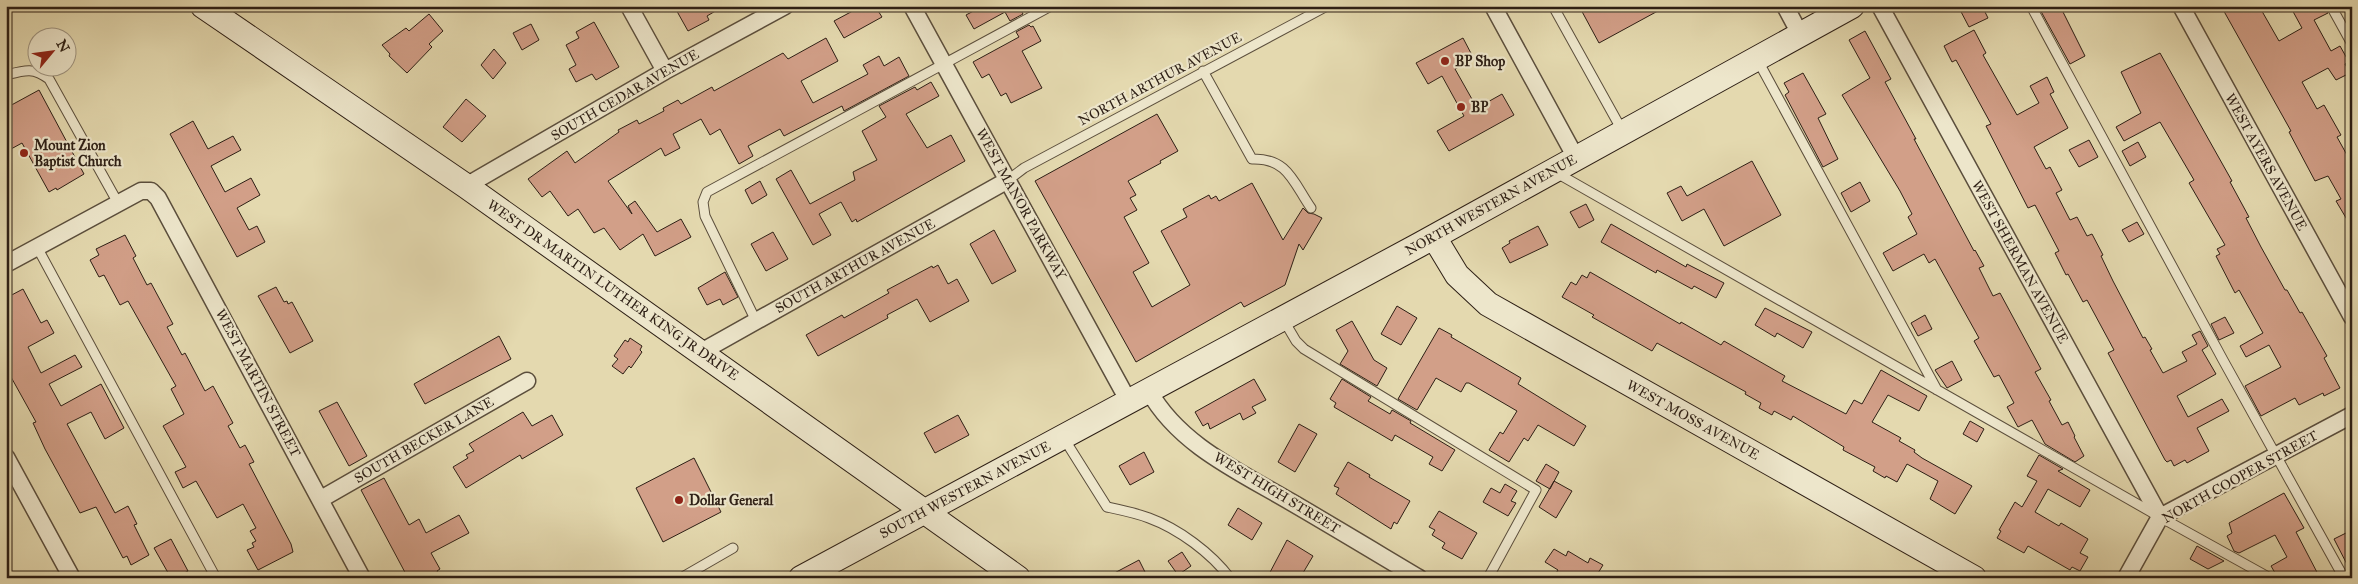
<svg xmlns="http://www.w3.org/2000/svg" width="2358" height="584" viewBox="0 0 2358 584" font-family="'IM FELL Great Primer',serif">
  <style>
    .building { fill: #d29f88; stroke: #2d1f15 }
    .lines { fill: none; stroke-linecap: round; stroke-linejoin: round }
    .lane-casing { stroke: #5b4e3c; stroke-width: 11 }
    .street-casing { stroke: #5b4e3c; stroke-width: 19 }
    .secondary-casing { stroke: #2d1f15; stroke-width: 26 }
    .lane { stroke: #ede6cb; stroke-width: 9 }
    .street { stroke: #ede6cb; stroke-width: 16 }
    .secondary { stroke: #ede6cb; stroke-width: 24 }
    .poi-dot { fill: #8f2418; stroke: #ede6cb; stroke-width: 2 }
    .labels { text-anchor: middle; dominant-baseline: central; stroke-width: 4.5; stroke-linejoin: round; paint-order: stroke }
    .poi-label { font-size: 14px; font-weight: bold; fill: #2d1f15; stroke: #ede6cb; text-anchor: start }
    .street-label { font-size: 14px; fill: #2d1f15; stroke: #ede6cb }
  </style>
  <rect width="100%" height="100%" fill="#e4d9af"/>
  <filter id="stains"><feTurbulence type="fractalNoise" baseFrequency=".004" numOctaves="4"/><feColorMatrix values="0 0 0 0 .2 0 0 0 0 .09 0 0 0 0 .02 0 0 0 .5 -.17"/></filter>
  <radialGradient id="worn" r=".72"><stop offset=".6" stop-color="#630" stop-opacity="0"/><stop offset="1" stop-color="#630" stop-opacity=".3"/></radialGradient>
  <path class="building" d="M674,6H724L707,16L709,20L688,31Z
    M862,6H875L882,17L844,38L834,21Z
    M983,6H1019L1023,14L1010,21L1005,12L974,29L966,15Z
    M1579,6H1667L1599,43Z
    M1958,6H1982L1988,18L1969,27Z
    M2038,6H2060L2085,56L2070,64Z
    M2221,6H2259L2279,41L2302,28L2290,6H2325L2328,13L2314,20L2331,51L2340,46L2349,62L2345,64L2350,73L2336,80L2328,68L2302,82L2317,109L2324,105L2341,135L2337,137L2352,164V228L2336,201L2341,199L2328,176L2315,181L2289,132L2291,131Z
    M429,14L443,31L429,44L432,47L407,73L389,56L390,54L382,45L406,28L409,31Z
    M594,22L619,67L596,80L592,74L576,82L569,69L576,65L566,45L579,38L576,32Z
    M531,24L539,40L522,50L513,33Z
    M1029,25L1031,27L1033,26L1041,41L1022,51L1042,88L1011,103L1006,93L1001,96L989,74L982,78L973,62L1019,37L1016,32Z
    M1974,30L1986,53L1983,55L2017,115L2039,103L2030,86L2047,77L2054,92L2050,94L2068,128L2034,147L2046,169L2050,167L2062,190L2056,193L2070,220L2077,217L2087,236L2092,234L2103,255L2101,256L2113,281L2143,338L2145,337L2152,349L2150,350L2163,373L2187,361L2182,352L2197,344L2192,335L2200,331L2208,346L2202,350L2216,374L2177,396L2188,417L2222,399L2229,411L2197,428L2209,451L2187,463L2185,460L2174,466L2171,460L2167,462L2165,460L2108,353L2114,350L2087,300L2083,302L2068,274L2066,275L2055,253L2059,251L2035,205L2028,208L1986,126L1991,124L1956,60L1952,62L1944,46Z
    M1865,31L1891,79L1885,82L1916,139H1914L1974,251L1975,250L1984,266L1979,268L1993,296L2000,293L2041,369L2035,372L2051,400L2049,401L2062,425L2068,422L2075,436L2074,437L2084,456L2075,462L2045,444L2032,420L2018,427L2007,407L2014,403L1999,375L1994,377L1974,341L1979,338L1935,259L1929,263L1924,254L1893,271L1883,253L1917,234L1908,217L1912,214L1900,191L1842,95L1870,78L1849,40Z
    M826,38L838,61L801,81L813,103L868,74L863,65L879,56L884,66L899,57L909,76L844,111L842,106L784,136L780,129L748,146L753,156L739,164L720,129L710,135L701,119L673,134L680,148L665,156L661,148L608,181L632,214L628,206L635,201L657,232L681,219L691,237L655,256L643,234L620,250L604,228L594,233L578,209L568,216L550,191L542,197L528,179L567,151L575,163L619,132L618,130L637,120L639,124L664,111L663,108L678,100L681,104L712,87L714,91L783,53L788,59Z
    M1463,38L1474,59L1455,69L1477,108L1502,94L1514,115L1449,151L1437,131L1464,116L1442,76L1428,84L1416,63Z
    M494,49L506,63L493,79L481,65Z
    M2160,53L2232,181L2230,182L2249,217L2246,218L2261,247L2285,290H2287L2300,313L2302,312L2327,356L2324,358L2340,388L2324,396L2323,393L2299,405L2295,398L2261,416L2245,386L2281,367L2269,345L2246,357L2240,346L2263,333L2239,290L2235,293L2216,256L2220,254L2217,249L2225,245L2189,183L2194,180L2160,122L2124,141L2116,127L2141,113L2121,72Z
    M1803,73L1826,114L1818,118L1838,159L1823,167L1785,95L1789,92L1784,83Z
    M931,82L939,96L906,114L927,148L951,135L965,161L857,222L856,219L852,222L841,202L819,214L831,235L813,245L776,179L791,170L810,204L855,180L853,172L877,160L862,131L886,117L879,106L915,87L917,90Z
    M39,90L84,174L57,190L56,188L49,192L22,143L11,149L6,140V108Z
    M466,99L486,116L462,142L443,127Z
    M1157,114L1178,151L1160,161L1161,163L1128,181L1136,195L1130,198L1137,210L1124,217L1149,263L1133,272L1152,307L1190,285L1161,231L1187,217L1183,209L1209,195L1211,199L1216,196L1219,201L1252,183L1283,240L1303,208L1308,213L1314,214L1322,218L1303,250L1299,244L1285,285L1244,307L1241,302L1136,362L1035,181Z
    M193,121L208,149L233,136L241,150L211,166L225,192L251,178L260,195L237,208L249,230L257,226L265,242L237,257L170,134Z
    M2089,140L2098,157L2079,167L2069,150Z
    M2138,142L2146,157L2130,166L2122,151Z
    M1752,161L1781,215L1724,246L1704,209L1682,221L1667,193L1681,186L1687,196Z
    M760,181L767,195L752,204L745,190Z
    M1860,182L1870,201L1851,212L1841,193Z
    M1586,204L1594,220L1579,228L1570,212Z
    M2137,222L2144,234L2129,242L2122,230Z
    M1611,224L1686,267L1687,264L1724,283L1716,298L1694,286L1692,289L1657,270L1656,273L1601,242Z
    M1538,226L1548,245L1510,263L1502,248L1510,243L1509,241Z
    M994,230L1016,271L992,284L970,244Z
    M773,232L788,259L766,271L751,244Z
    M125,235L136,256L133,258L147,285L151,283L173,324L167,327L182,355L185,353L205,391L213,386L233,423L228,426L240,448L245,445L254,462L249,464L291,544L293,552L258,570L247,550L254,547L252,543L256,541L250,531L256,528L243,504L217,518L196,481L183,488L175,472L186,467L163,426L184,414L171,389L176,386L128,301L120,305L104,275L99,277L90,260L99,255L96,249Z
    M938,265L948,284L957,279L969,301L930,322L917,299L887,315L888,318L818,356L806,335L842,315L844,318L889,293L887,290L932,266L933,268Z
    M725,272L738,297L723,305L720,299L707,305L698,288Z
    M1590,272L1680,324L1681,322L1721,345L1724,341L1785,376L1782,381L1846,414L1854,400L1862,404L1881,370L1927,396L1919,411L1888,395L1872,422L1901,438L1899,441L1915,450L1914,452L1922,458L1972,486L1955,514L1930,499L1938,481L1907,464L1897,482L1886,476L1885,478L1873,471L1875,467L1843,450L1844,447L1793,416L1791,420L1774,411L1772,415L1759,408L1761,403L1745,394L1746,392L1657,343L1652,351L1592,317L1594,315L1562,297L1571,282L1576,285L1582,275L1587,278Z
    M276,287L284,302L287,301L288,304L292,302L313,341L290,353L258,296Z
    M23,289L41,323L47,320L54,333L28,347L41,373L75,355L82,367L49,384L61,406L101,384L124,428L105,439L91,412L67,424L115,513L128,506L137,524L134,525L149,555L131,565L127,556L123,558L96,507L80,513L45,449L33,423L36,422L6,368V298Z
    M1397,306L1417,318L1401,345L1381,334Z
    M1765,308L1812,332L1803,348L1777,333L1775,337L1755,325Z
    M1925,315L1932,329L1918,336L1911,323Z
    M2225,317L2234,333L2219,340L2211,324Z
    M1352,321L1374,360L1387,368L1377,386L1340,364L1348,351L1336,330Z
    M1439,328L1452,335L1451,337L1521,378L1518,384L1586,426L1574,446L1538,425L1528,441L1524,438L1509,462L1489,450L1500,432L1503,434L1517,411L1469,383H1466L1461,392L1436,378L1417,410L1398,399Z
    M499,336L511,359L425,404L414,384Z
    M630,338L642,346L640,350L642,352L631,368L629,366L623,374L612,366L618,359L614,356L625,340L628,342Z
    M1952,361L1962,380L1947,388L1935,370Z
    M1254,379L1266,400L1252,407L1256,413L1243,420L1240,413L1210,429L1208,423L1203,426L1195,412Z
    M1342,379L1371,397L1368,401L1390,414L1392,410L1411,421L1410,423L1455,450L1442,471L1429,464L1433,457L1395,435L1392,441L1334,407L1336,403L1330,399Z
    M337,402L367,456L349,466L319,411Z
    M523,412L532,426L552,415L563,435L522,459L520,455L466,488L453,467L468,458L466,455L474,451L469,444Z
    M958,415L969,435L935,453L924,433Z
    M1970,421L1984,429L1977,442L1963,434Z
    M1299,424L1317,434L1295,472L1278,462Z
    M1144,452L1154,472L1130,485L1119,466Z
    M2039,455L2063,469L2058,471L2090,490L2080,507L2048,489L2035,512L2059,526L2061,523L2088,539L2080,553L2088,557L2080,571L2072,567L2070,570L2028,546L2024,553L1997,538L2001,531L1999,530L2015,502L2022,507L2037,481L2027,476Z
    M694,458L721,512L663,542L636,488Z
    M1348,462L1370,475L1369,477L1410,501L1397,524L1394,522L1391,529L1336,494L1339,488L1334,486Z
    M1546,464L1559,472L1550,489L1536,481Z
    M384,478L409,525L419,519L426,533L459,515L469,533L431,553L440,569L437,571L441,578H408L361,490Z
    M1554,481L1572,491L1556,518L1539,507Z
    M1505,484L1517,491L1511,501L1516,503L1508,516L1483,502L1491,488L1500,493Z
    M2284,493L2304,528L2296,532L2320,578H2278L2271,566L2287,557L2275,535L2239,553L2234,551L2227,536L2232,533L2229,523Z
    M1238,508L1262,523L1252,540L1228,525Z
    M1439,511L1477,533L1462,559L1442,548L1445,543L1432,535L1435,530L1429,527Z
    M2352,530V574L2334,539Z
    M171,539L188,571L175,578H171L154,548Z
    M1287,540L1313,556L1300,578H1267Z
    M2197,546L2224,561L2208,569L2190,559Z
    M1554,549L1566,556L1568,551L1588,563L1590,558L1603,565L1595,578H1553L1558,570L1545,562Z
    M1182,552L1191,566L1178,575L1168,561Z
    M1139,560L1148,578H1105Z"/>
  <g class="lines">
    <g class="lane-casing">
      <path id="lane" d="M1553,6L1623,132
        M2031,6L2223,360L2344,578
        M2331,6L2352,44
        M1757,59L1937,390
        M1203,71L1252,159C1288,158 1293,182 1311,208
        M6,75C25,70 33,67 49,79L118,203
        M1555,172L2160,517L2270,578
        M1008,180L1024,168L1327,6
        M37,247L216,578
        M1283,319L1296,341L1304,349L1536,490L1488,578
        M756,321L705,216L703,202L707,192L1051,6
        M1063,437L1107,507C1121,510 1136,513 1149,518C1179,529 1211,553 1230,578
        M681,578L733,548"/>
    </g>
    <g class="street-casing">
      <path id="street" d="M629,6L665,71
        M912,6L1129,402
        M1493,6L1576,158
        M1785,6L1800,34
        M1880,6L2160,517
        M2181,6L2352,317
        M466,186L665,71L785,6
        M6,264L141,191H151L158,198L362,578
        M701,352L1008,180
        M1149,391C1179,445 1240,472 1291,502C1334,527 1377,553 1419,578
        M6,457L72,578
        M321,499L527,381
        M2126,578L2160,517L2352,415"/>
    </g>
    <g class="secondary-casing">
      <path id="secondary" d="M203,6L466,186L1018,578
        M1434,237L1457,275L1488,304L1974,578
        M801,578L1419,245L1852,6"/>
    </g>
    <use href="#lane" class="lane"/>
    <use href="#street" class="street"/>
    <use href="#secondary" class="secondary"/>
  </g>
  <g class="poi-dot">
    <circle cx="1445" cy="61" r="5"/>
    <circle cx="1461" cy="107" r="5"/>
    <circle cx="24" cy="153" r="5"/>
    <circle cx="679" cy="500" r="5"/>
  </g>
  <g class="labels">
    <g class="poi-label">
      <text x="1455" y="61">BP Shop</text>
      <text x="1471" y="107">BP</text>
      <text x="34" y="145">Mount Zion<tspan x="34" dy="16">Baptist Church</tspan></text>
      <text x="689" y="500">Dollar General</text>
    </g>
    <g class="street-label">
      <text transform="translate(1160 79) rotate(-28)">NORTH ARTHUR AVENUE</text>
      <text transform="translate(625 95) rotate(-30)">SOUTH CEDAR AVENUE</text>
      <text transform="translate(2266 162) rotate(61)">WEST AYERS AVENUE</text>
      <text transform="translate(1021 204) rotate(61)">WEST MANOR PARKWAY</text>
      <text transform="translate(1491 205) rotate(-29)">NORTH WESTERN AVENUE</text>
      <text transform="translate(2020 262) rotate(61)">WEST SHERMAN AVENUE</text>
      <text transform="translate(855 266) rotate(-29)">SOUTH ARTHUR AVENUE</text>
      <text transform="translate(613 290) rotate(35)">WEST DR MARTIN LUTHER KING JR DRIVE</text>
      <text transform="translate(258 383) rotate(62)">WEST MARTIN STREET</text>
      <text transform="translate(1693 420) rotate(29)">WEST MOSS AVENUE</text>
      <text transform="translate(424 440) rotate(-30)">SOUTH BECKER LANE</text>
      <text transform="translate(2240 477) rotate(-29)">NORTH COOPER STREET</text>
      <text transform="translate(965 490) rotate(-28)">SOUTH WESTERN AVENUE</text>
      <text transform="translate(1277 493) rotate(31)">WEST HIGH STREET</text>
    </g>
  </g>
  <rect width="2358" height="584" fill="none" stroke="#e4d9af" stroke-width="25"/>
  <rect x="8" y="8" width="2343" height="569" fill="none" stroke="#2d1f15" stroke-width="2.5"/>
  <rect x="12" y="12" width="2333" height="559" fill="none" stroke="#2d1f15"/>
  <g transform="translate(52 52) rotate(61)"><circle r="24" fill="#ede6cb" stroke="#a09682"/>
  <path d="M0-4L9 19L0 12L-9 19Z" fill="#8f2418"/>
  <text y="-8" font-size="14" font-weight="bold" text-anchor="middle" fill="#2d1f15">N</text>
  </g>
  <rect width="100%" height="100%" filter="url(#stains)"/>
  <rect width="100%" height="100%" fill="url(#worn)"/>
</svg>
